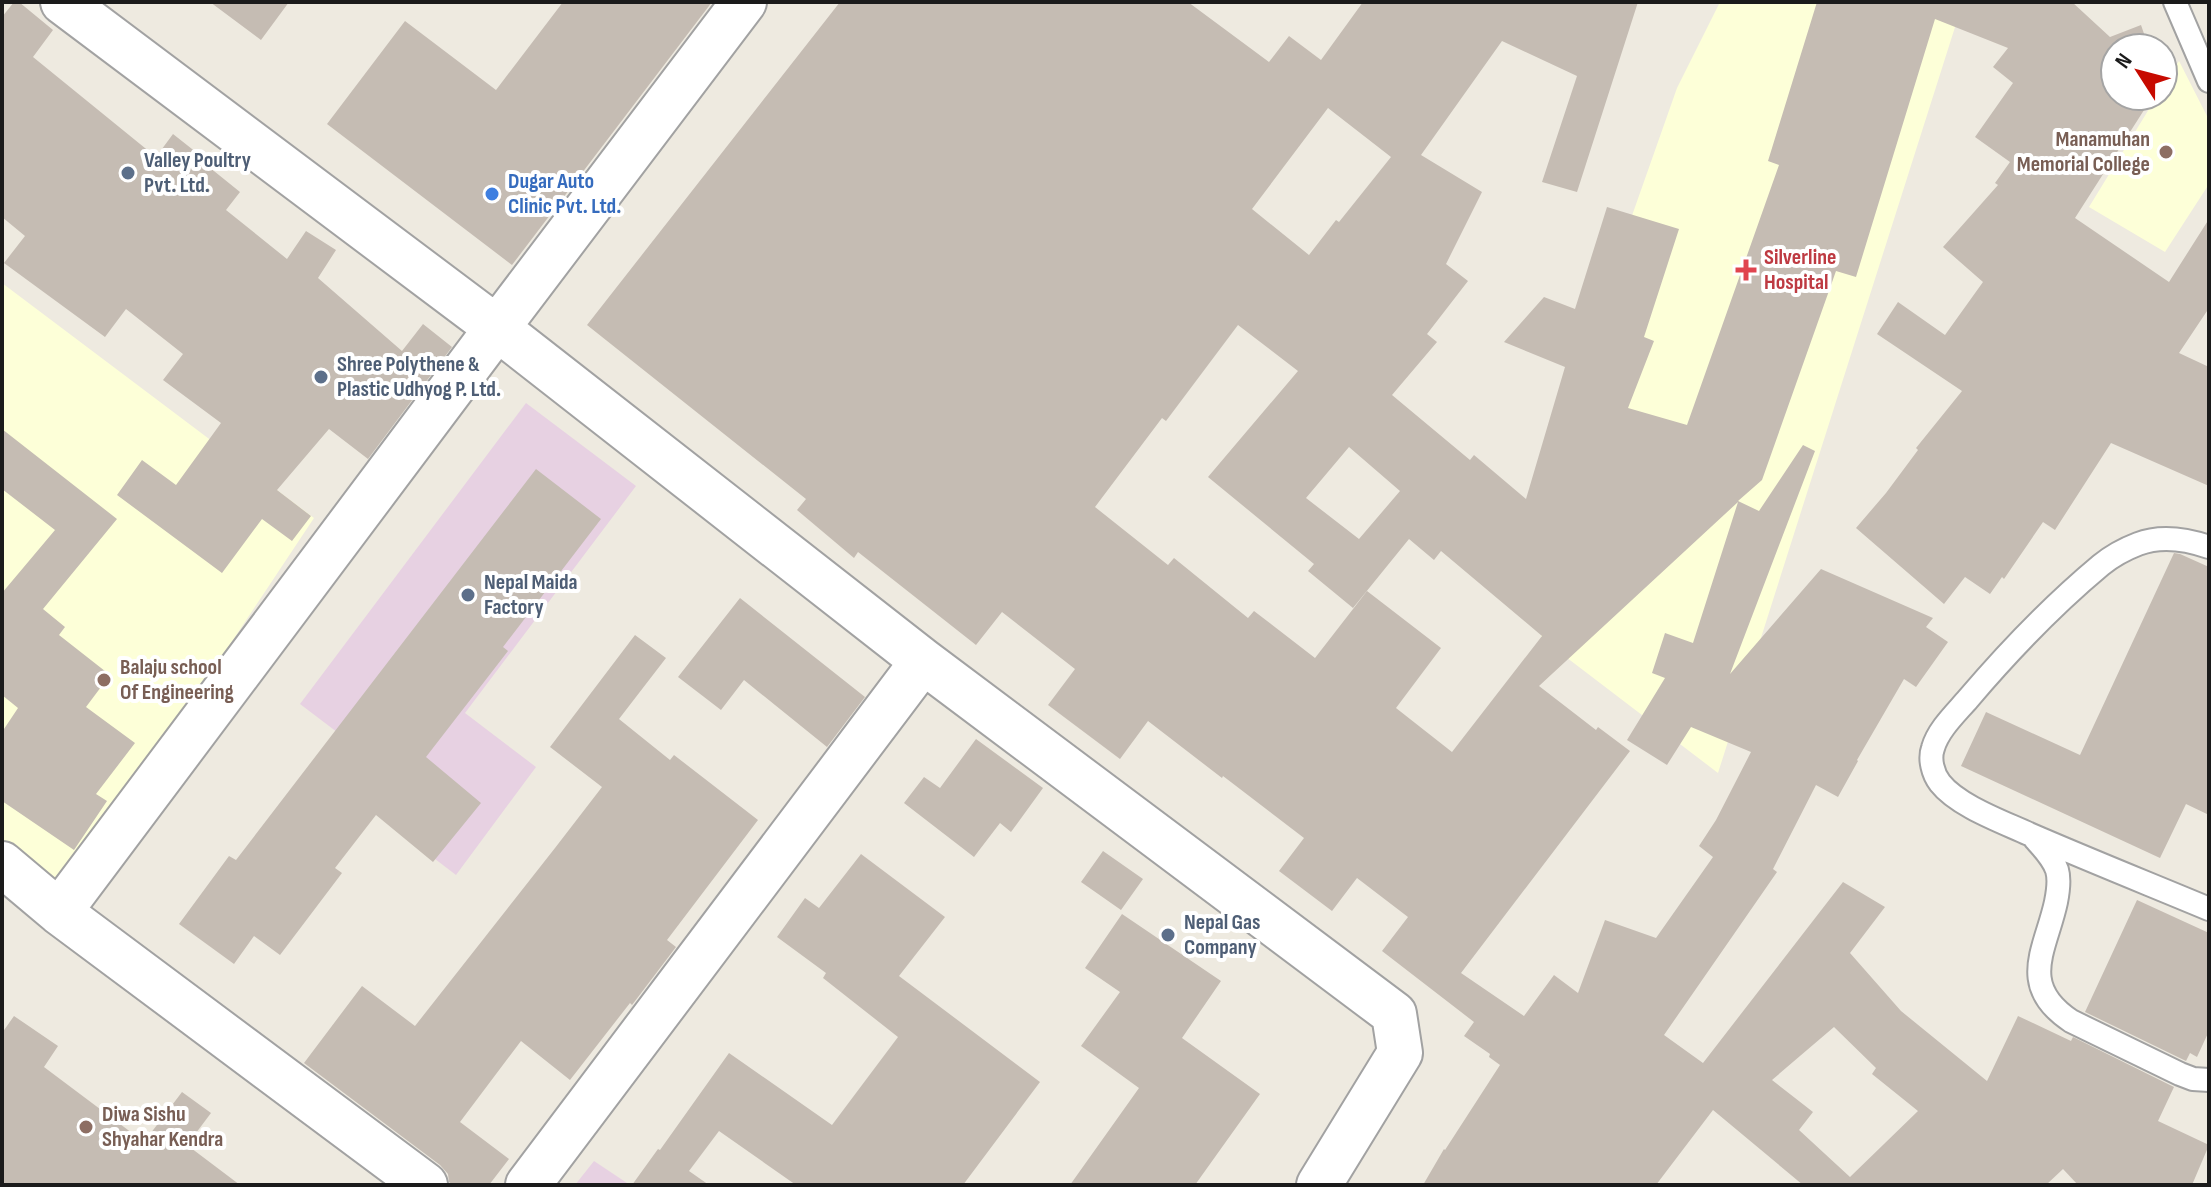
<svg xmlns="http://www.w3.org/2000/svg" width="2211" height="1187" viewBox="0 0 2211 1187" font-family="'Sofia Sans Condensed',sans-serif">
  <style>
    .industrial { fill: #e7d1e2 }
    .education { fill: #fdffd8 }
    .building { fill: #c5bcb3; fill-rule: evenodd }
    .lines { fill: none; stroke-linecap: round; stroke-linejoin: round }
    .lane-casing { stroke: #a2a2a2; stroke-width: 26 }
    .street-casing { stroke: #a2a2a2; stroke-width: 48 }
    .lane { stroke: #fff; stroke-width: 22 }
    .street { stroke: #fff; stroke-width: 44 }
    .education-dot { fill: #8d6e63; stroke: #fff; stroke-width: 3 }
    .service-dot { fill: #5c6f8a; stroke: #fff; stroke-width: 3 }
    .shop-dot { fill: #3f7fe0; stroke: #fff; stroke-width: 3 }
    .health-dot { fill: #e0444e; stroke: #fff; stroke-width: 3 }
    .labels { text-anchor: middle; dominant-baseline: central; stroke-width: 8; stroke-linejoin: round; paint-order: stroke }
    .education-label { font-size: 22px; font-weight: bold; fill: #785e54; stroke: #fff; text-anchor: start }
    .service-label { font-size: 22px; font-weight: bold; fill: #4e5e75; stroke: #fff; text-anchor: start }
    .shop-label { font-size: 22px; font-weight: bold; fill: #366cbe; stroke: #fff; text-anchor: start }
    .health-label { font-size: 22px; font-weight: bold; fill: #be3a42; stroke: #fff; text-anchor: start }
  </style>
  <rect width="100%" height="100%" fill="#eeeae0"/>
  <path class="industrial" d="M526,403L636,486L465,713L536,767L456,875L333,781L358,748L300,704Z
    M594,1161L630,1185H575Z"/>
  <path class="education" d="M1720,2H1963L1718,773L1541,638L1549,451L1677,88Z
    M2179,61L2209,120V184L2165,252L2089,207L2157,96H2163V86Z
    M2,283L314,518L64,894L2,843Z"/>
  <path class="building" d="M14,2H19L53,30L33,57L156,157L173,134L211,164L209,167L240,192L226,210L287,259L306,231L336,250L318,278L402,351L423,324L452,347L368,459L329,429L277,490L311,516L292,541L262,519L222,573L117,495L142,460L176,485L221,423L163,380L183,354L126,309L105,337L4,263L25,236L2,217V17Z
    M210,2H289L261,40Z
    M563,2H712L512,265L327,124L405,21L496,90Z
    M840,2H1188L1269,62L1289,36L1321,60L1363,2H1638L1577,192L1542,182L1577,76L1502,41L1421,155L1482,192L1446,264L1468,281L1427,334L1437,342L1392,395L1470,460L1474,455L1526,499L1565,367L1504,342L1544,297L1575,309L1607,207L1679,229L1644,337L1654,341L1628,408L1687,425L1779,165L1768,161L1817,2H2072L2110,37L2141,25L2149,48H2115V96H2153L2075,218L2169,282L2209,219V308L2179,353L2209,367V486L2111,443L2055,530L2043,522L2004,579L2002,577L1990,594L1965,577L1944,604L1856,528L1886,493L1918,450L1916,448L1962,391L1877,334L1898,302L1945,335L1983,282L1943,247L1998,185L1995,183L2010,162L1975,137L2013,83L1993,67L2008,48L1935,19L1856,277L1836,271L1762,480L1738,501L1759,511L1803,445L1815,451L1730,674L1821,569L1933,618L1926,627L1948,642L1916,687L1904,679L1857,760L1858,761L1838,797L1816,785L1773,869L1777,872L1664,1035L1703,1063L1843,882L1885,907L1850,953L1901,1011L1987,1081L2018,1016L2071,1041L2073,1037L2174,1087L2158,1121L2209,1145L2192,1185H2078L2063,1169L2046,1185H1803L1713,1110L1656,1185H1423L1444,1149L1445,1150L1500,1065L1489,1057L1490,1054L1464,1036L1474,1022L1382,951L1408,917L1357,878L1332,911L1279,871L1304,838L1223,776L1222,778L1148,721L1120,759L1048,705L1075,669L1002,612L976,645L858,552L854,558L797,510L806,499L587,325ZM1328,108L1391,157L1339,222L1336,220L1309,255L1252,209ZM1238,325L1298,371L1208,477L1314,564L1308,571L1353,608L1409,539L1434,560L1441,551L1542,636L1452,752L1396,708L1441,648L1367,591L1315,658L1254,611L1248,618L1174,558L1168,565L1095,507L1162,418L1166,421ZM1349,447L1400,491L1359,539L1306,498ZM1738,502L1693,643L1665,633L1652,673L1665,678L1627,740L1667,765L1691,727L1751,752L1716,820L1699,846L1713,857L1656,938L1605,920L1578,993L1554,975L1524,1016L1461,973L1630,751L1598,727L1596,730L1539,686ZM1834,1027L1876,1068L1872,1074L1918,1111L1850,1177L1799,1130L1813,1112L1772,1080Z
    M2,429L117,519L43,609L65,627L59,635L110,675L86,707L135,743L96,794L107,801L74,850L2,801V732L18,708L2,695V593L55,530L2,489Z
    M536,469L601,519L503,647L508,651L426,757L481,803L433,862L376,815L335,868L342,873L280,955L254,936L234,964L179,924L229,856L236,860Z
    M2174,553L2180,554L2209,567V815L2186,804L2160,858L1961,766L1986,712L2080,755Z
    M740,598L865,697L827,747L744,680L721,710L678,677Z
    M635,635L666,658L619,719L670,760L674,755L758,820L667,940L676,947L632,1005L630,1003L570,1080L521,1041L460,1122L509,1159L489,1185H453L449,1182L448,1174L440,1165L304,1063L362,986L415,1026L555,848L602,787L550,747Z
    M976,739L1043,788L1011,832L1000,823L974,857L904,803L924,777L940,788Z
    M1103,851L1143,879L1121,910L1081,882Z
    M861,854L945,917L899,976L1040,1082L963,1185H796L719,1131L689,1171L709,1185H632L658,1149L660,1150L729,1053L832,1125L898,1037L823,978L826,973L777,937L805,898L819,908Z
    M2137,900L2209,933V1031L2197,1057L2190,1053L2186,1061L2085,1012Z
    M1122,914L1221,981L1182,1038L1260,1094L1195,1185H1070L1139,1088L1081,1046L1120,992L1085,968Z
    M14,1016L58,1046L44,1067L144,1142L182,1092L211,1113L187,1145L240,1185H2V1033Z"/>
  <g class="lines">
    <g class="lane-casing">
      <path id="lane" d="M2175,2L2209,81
        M2209,547C2186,539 2161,535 2138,544C2125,549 2112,556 2101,565C2053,605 2008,652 1968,699C1955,714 1938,730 1933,748C1929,759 1933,774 1940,783C1958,806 2003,822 2029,834C2089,860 2149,884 2209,909
        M2035,839C2044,849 2053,858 2057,870C2060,880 2058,892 2056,902C2046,949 2017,985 2071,1021L2180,1074L2193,1079L2209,1080"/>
    </g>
    <g class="street-casing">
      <path id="street" d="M63,2L497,328L923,661L1394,1014L1400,1053L1319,1185
        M2,864L59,912L425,1185
        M59,912L497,328L744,2
        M528,1185L923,661"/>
    </g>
    <use href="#lane" class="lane"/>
    <use href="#street" class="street"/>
  </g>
  <g class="education-dot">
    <circle cx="2166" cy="152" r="8"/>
    <circle cx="104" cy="680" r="8"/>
    <circle cx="86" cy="1127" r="8"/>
  </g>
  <g class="service-dot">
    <circle cx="128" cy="173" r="8"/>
    <circle cx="321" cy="377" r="8"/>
    <circle cx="468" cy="595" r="8"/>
    <circle cx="1168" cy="935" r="8"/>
  </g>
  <circle class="shop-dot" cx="492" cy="194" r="8"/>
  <path class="health-dot" d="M1742 258h8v8h8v8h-8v8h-8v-8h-8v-8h8z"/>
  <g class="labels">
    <g class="education-label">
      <text x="2150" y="139" text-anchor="end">Manamuhan<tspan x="2150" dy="25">Memorial College</tspan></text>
      <text x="120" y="667">Balaju school<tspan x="120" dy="25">Of Engineering</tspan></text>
      <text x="102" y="1114">Diwa Sishu<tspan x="102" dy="25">Shyahar Kendra</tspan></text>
    </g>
    <g class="service-label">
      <text x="144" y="160">Valley Poultry<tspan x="144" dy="25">Pvt. Ltd.</tspan></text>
      <text x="337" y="364">Shree Polythene &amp;<tspan x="337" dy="25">Plastic Udhyog P. Ltd.</tspan></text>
      <text x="484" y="582">Nepal Maida<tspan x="484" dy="25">Factory</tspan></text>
      <text x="1184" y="922">Nepal Gas<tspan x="1184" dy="25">Company</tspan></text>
    </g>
    <g class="shop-label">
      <text x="508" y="181">Dugar Auto<tspan x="508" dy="25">Clinic Pvt. Ltd.</tspan></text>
    </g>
    <g class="health-label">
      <text x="1764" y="257">Silverline<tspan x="1764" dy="25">Hospital</tspan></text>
    </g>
  </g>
  <rect width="2211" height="1187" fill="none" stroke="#1b1b1b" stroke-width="8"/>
  <g transform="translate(2139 72) rotate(306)"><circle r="38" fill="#ffffff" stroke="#a4a4a4" stroke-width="2"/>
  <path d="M0-6L14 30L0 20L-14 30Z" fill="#c70a00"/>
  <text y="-12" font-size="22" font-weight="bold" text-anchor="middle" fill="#1b1b1b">N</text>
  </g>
</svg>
